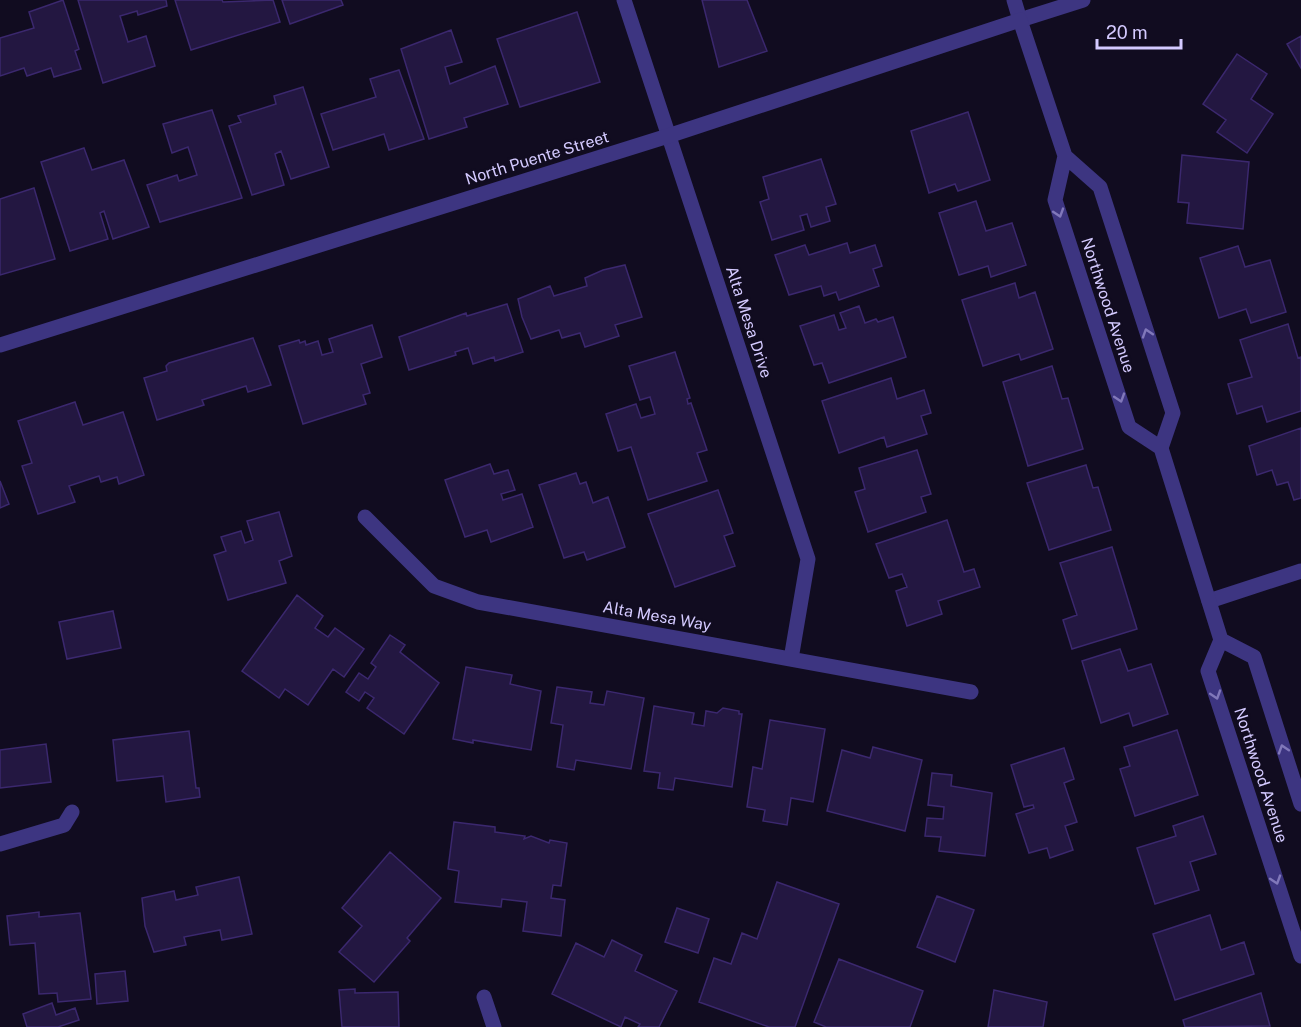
<svg xmlns="http://www.w3.org/2000/svg" width="1301" height="1027" viewBox="0 0 1301 1027" font-family="'Public Sans',sans-serif">
  <style>
    .building { fill: #231741; stroke: #3b286e; stroke-width: 1.5 }
    .lines { fill: none; stroke-linecap: round; stroke-linejoin: round }
    .minor { stroke: #3d3581; stroke-width: 15 }
    .tertiary { stroke: #3d3581; stroke-width: 15 }
    .oneway { stroke: #8178ba }
    .labels { text-anchor: middle; dominant-baseline: central; stroke-width: 5; stroke-linejoin: round; paint-order: stroke }
    .street-label { font-size: 16px; fill: #d4caff; stroke: #110c20 }
  </style>
  <rect width="100%" height="100%" fill="#110c20"/>
  <path class="building" d="M63,0L79,49L75,51L81,69L54,77L51,68L27,76L24,68L0,76V38L34,28L29,12Z
    M78,0H166L167,6L138,15L137,11L120,16L128,42L146,36L155,66L103,83Z
    M175,0H222L223,2L273,0L280,22L191,50Z
    M282,0H341L343,5L290,24Z
    M702,0H747L767,51L719,67Z
    M577,12L600,82L520,107L497,39Z
    M451,30L462,62L445,67L450,84L495,66L508,104L464,118L467,127L429,139L401,49Z
    M1301,36V68L1287,44Z
    M1237,54L1267,74L1251,99L1273,114L1247,153L1217,132L1226,120L1203,104Z
    M399,70L424,139L389,150L384,134L333,150L321,114L376,97L370,79Z
    M303,87L329,167L291,179L281,151L275,154L284,185L252,195L229,126L241,122L238,116L276,104L274,96Z
    M212,110L242,198L160,222L147,185L177,175L179,181L197,175L188,147L172,153L163,124Z
    M968,112L990,180L958,191L955,184L929,193L911,131Z
    M84,148L92,170L124,160L149,227L113,239L104,211L100,213L108,239L70,251L41,162Z
    M1182,155L1249,162L1243,229L1187,223L1189,203L1178,202Z
    M821,159L836,204L826,207L830,221L811,227L807,214L800,216L804,230L772,240L760,202L769,199L763,177Z
    M34,188L55,259L0,275V199Z
    M976,201L986,231L1012,223L1026,265L991,277L988,266L959,275L939,213Z
    M847,243L850,253L875,245L882,266L873,269L879,286L839,300L836,292L824,296L821,286L789,295L775,255L805,245L809,255Z
    M1238,246L1245,267L1270,260L1286,312L1251,323L1246,309L1219,318L1200,258Z
    M625,265L642,317L615,325L619,336L585,347L580,333L562,338L559,330L531,339L522,317L518,299L550,286L554,296L587,286L585,278L603,270Z
    M1015,283L1019,298L1035,292L1053,349L1021,360L1019,354L983,366L962,300Z
    M507,304L523,352L495,361L494,357L473,364L468,348L455,352L456,355L409,370L399,337L466,313L467,316Z
    M859,306L865,323L876,319L878,322L893,317L906,357L829,383L822,363L814,365L800,326L834,315L839,330L846,328L840,313Z
    M1288,324L1298,358L1301,357V411L1267,422L1262,406L1237,414L1228,384L1252,377L1240,340Z
    M372,325L382,357L361,364L370,393L363,395L366,404L303,424L279,346L299,340L300,343L305,341L306,345L318,341L322,355L333,352L329,339Z
    M253,338L271,385L248,392L246,386L202,400L204,405L157,420L144,378L167,371L166,366L169,363Z
    M675,352L690,398L687,399L688,404L691,403L707,450L697,453L707,481L648,500L631,447L618,451L606,414L636,404L641,418L655,414L650,397L640,400L629,366Z
    M1052,366L1062,399L1068,398L1083,449L1028,466L1003,382Z
    M891,378L897,399L924,390L931,413L921,416L927,434L887,447L884,437L839,453L822,401Z
    M75,402L83,425L123,412L144,475L119,484L117,477L101,482L99,476L69,486L75,502L38,514L22,466L32,463L18,421Z
    M1301,428V498L1294,500L1288,482L1277,485L1272,470L1257,475L1249,446Z
    M917,450L931,494L921,497L926,512L868,532L855,492L865,489L859,468Z
    M490,464L494,474L508,470L515,490L501,494L503,500L522,494L533,527L491,542L487,530L465,537L445,480Z
    M1086,465L1093,488L1098,487L1111,530L1049,550L1027,483Z
    M576,473L580,484L586,482L593,503L608,497L625,547L587,560L584,552L564,558L539,485Z
    M0,481L9,504L0,508Z
    M718,490L733,533L724,536L735,566L675,587L648,514Z
    M279,512L292,556L279,561L286,583L228,600L214,555L226,551L221,537L241,531L245,543L253,540L247,521Z
    M947,520L964,572L974,569L980,587L938,601L942,614L907,626L896,591L907,587L902,574L889,578L876,544Z
    M1112,547L1137,629L1072,649L1063,620L1077,615L1060,563Z
    M297,595L323,616L315,628L328,637L335,628L364,649L344,677L333,669L308,705L285,689L279,698L242,671Z
    M113,611L121,648L67,659L59,622Z
    M390,635L405,645L400,652L439,683L404,734L367,708L374,698L365,692L359,701L346,692L359,673L368,679L376,667L371,663Z
    M1120,649L1128,671L1151,664L1168,714L1133,726L1129,713L1101,723L1082,661Z
    M466,667L512,675L510,684L541,691L531,750L473,740V743L453,739Z
    M557,687L592,692L590,703L604,705L607,691L644,698L631,769L576,760L574,770L557,767L563,725L551,723Z
    M654,706L694,713L692,724L704,726L706,711L717,713L723,708L739,711V714H742L732,787L675,778L673,790L658,788L660,773L644,771Z
    M770,720L825,729L813,802L791,798L787,825L763,821L765,810L747,807L753,767L762,769Z
    M1177,730L1198,795L1135,816L1120,769L1130,766L1124,747Z
    M189,731L196,788H199L200,797L166,802L163,776L117,781L113,740Z
    M46,744L51,782L0,788V750Z
    M873,747L922,760L905,831L827,811L842,750L870,758Z
    M1064,748L1074,779L1064,783L1077,822L1065,826L1073,850L1050,858L1047,848L1029,853L1016,814L1034,808L1033,805L1024,807L1011,765Z
    M932,773L952,775L951,786L992,793L985,856L939,851L941,837L925,836L927,818L943,819L944,807L928,805Z
    M1203,816L1216,854L1190,862L1199,890L1155,904L1137,848L1176,836L1173,826Z
    M454,822L495,827V832L525,836L524,839L531,836L549,843L550,840L567,843L561,886L553,885L551,898L565,900L561,936L523,931L527,902L502,899L501,907L455,902L459,871L448,869Z
    M390,852L441,898L407,938L410,941L374,982L339,952L362,926L342,908Z
    M239,877L252,934L222,940L220,930L184,937L186,945L154,952L145,926L142,898L174,891L176,900L198,895L196,887Z
    M777,882L839,904L795,1027H769L699,1002L714,958L731,964L742,933L757,939Z
    M937,896L974,910L955,962L917,947Z
    M677,908L709,919L698,953L665,942Z
    M39,912V917L80,913L91,999L58,1002L57,993L39,994L35,943L10,945L7,916Z
    M1210,915L1221,950L1244,942L1254,974L1175,1000L1153,934Z
    M612,940L642,955L635,971L677,991L659,1027H638L640,1024L625,1017L621,1027L552,994L576,943L604,957Z
    M839,959L923,991L910,1027H826L814,1022Z
    M125,971L128,1001L97,1004L95,974Z
    M355,989V993L398,992L399,1027H342L339,990Z
    M994,990L1047,1002L1043,1027H988Z
    M1261,993L1270,1026L1185,1027L1183,1020Z
    M52,1003L56,1015L75,1008L79,1020L58,1027H27L23,1014Z"/>
  <g class="lines">
    <path class="minor" d="M624,0L808,559L791,659
      M1014,0L1020,20L1083,0
      M365,517L434,586L478,602L971,692
      M1209,601L1301,571
      M0,844L64,825L72,812
      M484,997L494,1027"/>
    <path class="tertiary" d="M1065,156L1100,187L1173,413L1161,448L1221,640L1208,671L1301,956
      M0,345L668,136L1020,20L1065,156L1055,200L1129,427L1161,448
      M1221,640L1254,657L1301,804"/>
  </g>
  <defs><path id="oneway-chevron" d="M-2-3.5L2.5 0L-2 3.5" fill="none" stroke-width="1.6" stroke-linecap="round" stroke-linejoin="round" transform="scale(1.5)"/></defs>
  <g class="oneway">
    <use href="#oneway-chevron" transform="translate(1059 213) rotate(72)"/>
    <use href="#oneway-chevron" transform="translate(1147 333) rotate(-108)"/>
    <use href="#oneway-chevron" transform="translate(1120 398) rotate(72)"/>
    <use href="#oneway-chevron" transform="translate(1216 695) rotate(72)"/>
    <use href="#oneway-chevron" transform="translate(1283 749) rotate(-108)"/>
    <use href="#oneway-chevron" transform="translate(1276 880) rotate(72)"/>
  </g>
  <g class="labels">
    <g class="street-label">
      <text transform="translate(537 158) rotate(-17)">North Puente Street</text>
      <text transform="translate(1108 305) rotate(72)">Northwood Avenue</text>
      <text transform="translate(749 322) rotate(72)">Alta Mesa Drive</text>
      <text transform="translate(657 616) rotate(10)">Alta Mesa Way</text>
      <text transform="translate(1261 775) rotate(72)">Northwood Avenue</text>
    </g>
  </g>
  <path d="M1097 39v9h84v-9" fill="none" stroke="#d4caff" stroke-width="3"/>
  <text x="1106" y="39" font-size="18" fill="#d4caff" stroke="#110c20" stroke-width="4.5" paint-order="stroke">20 m</text>
</svg>
